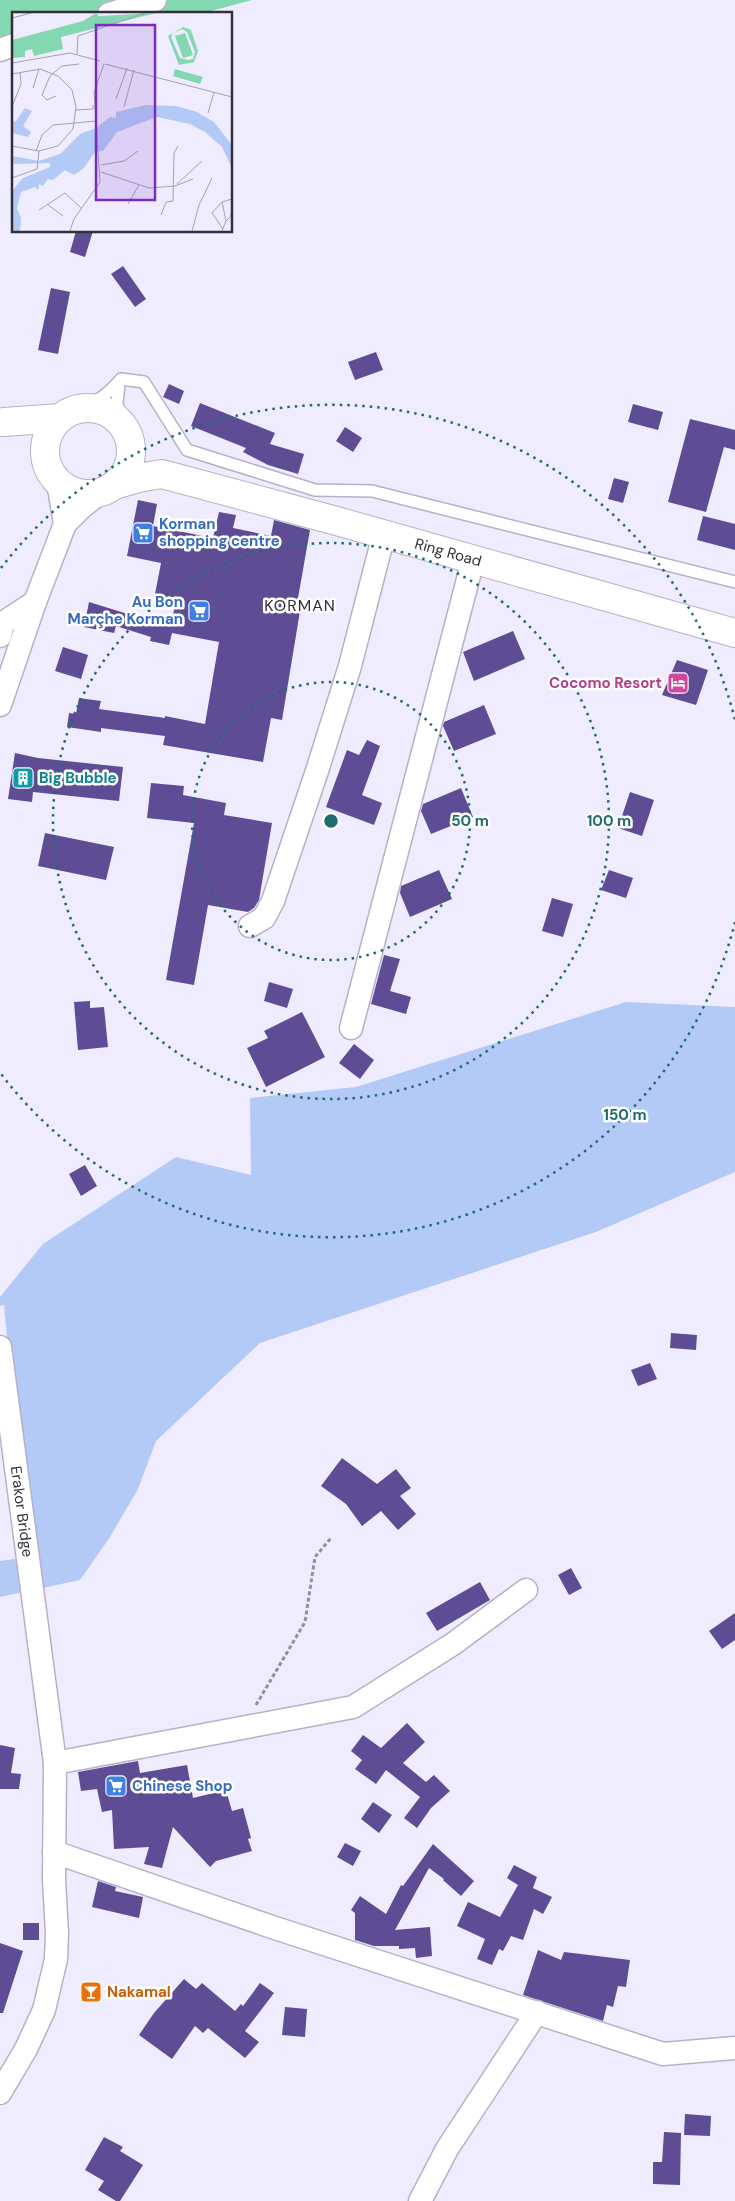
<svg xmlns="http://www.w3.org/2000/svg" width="735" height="2201" viewBox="0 0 735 2201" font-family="'DM Sans',sans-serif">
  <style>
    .green { fill: #83d7b1 }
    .water { fill: #b3caf7 }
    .pier { fill: #f0ecff }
    .building { fill: #5e4d95 }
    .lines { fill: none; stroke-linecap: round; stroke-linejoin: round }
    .lane-casing { stroke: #b6b1c7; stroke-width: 14 }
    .street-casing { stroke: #b6b1c7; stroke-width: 25 }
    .secondary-casing { stroke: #b6b1c7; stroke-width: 30 }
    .path { stroke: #93909e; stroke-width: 3; stroke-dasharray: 4 2.5; stroke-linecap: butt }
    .lane { stroke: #fff; stroke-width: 11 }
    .street { stroke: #fff; stroke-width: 22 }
    .secondary { stroke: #fff; stroke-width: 28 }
    .ring { fill: none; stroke: #1f6b6e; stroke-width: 2.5; stroke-dasharray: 2.5 5 }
    .labels { text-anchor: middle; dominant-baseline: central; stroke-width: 5; stroke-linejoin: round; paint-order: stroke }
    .shop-label { font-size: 15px; font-weight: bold; fill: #366cbe; stroke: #fdfdfd; text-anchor: start }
    .street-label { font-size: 15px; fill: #312f38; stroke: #fdfdfd }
    .hotel-label { font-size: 15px; font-weight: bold; fill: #b23c85; stroke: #fdfdfd; text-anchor: end }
    .culture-label { font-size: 15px; font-weight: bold; fill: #0d838f; stroke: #fdfdfd; text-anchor: start }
    .food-label { font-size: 15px; font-weight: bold; fill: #c56008; stroke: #fdfdfd; text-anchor: start }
    .neighbourhood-label { font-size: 16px; letter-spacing: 1px; fill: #312f38; stroke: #fdfdfd }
    .inset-road { fill: none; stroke: #a4a0af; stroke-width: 1 }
    .view { fill: #7b2cbf; fill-opacity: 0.15; stroke: #7b2cbf; stroke-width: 2.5 }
    .inset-edge { fill: none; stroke: #312f38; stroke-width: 2.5 }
    .centre { fill: #1f6b6e; stroke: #fdfdfd; stroke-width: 2.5 }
    .ring-label { font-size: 15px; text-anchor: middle; font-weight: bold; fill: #1f6b6e; stroke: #fdfdfd; stroke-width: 5; stroke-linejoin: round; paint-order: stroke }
  </style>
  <rect width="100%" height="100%" fill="#f0ecff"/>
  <path class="green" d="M0,0H252L200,14H14V54L0,57Z"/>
  <path class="water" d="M626,1002L735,1007V1172L596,1232L260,1343L156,1441L138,1489L110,1537L80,1580L0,1597V1297L43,1244L176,1157L251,1175L250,1098L356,1087Z"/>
  <path class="pier" d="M4,1305L28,1557L0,1561V1306Z"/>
  <path class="building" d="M76,231H93L85,257L70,252Z
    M123,266L146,299L135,307L111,274Z
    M51,288L70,292L58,354L38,350Z
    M376,352L383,370L355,380L348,362Z
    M169,384L184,391L179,404L163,397Z
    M200,403L275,433L270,444L304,454L298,474L268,465L243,452L246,448L191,426Z
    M633,404L663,412L658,430L628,422Z
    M690,419L735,430V450L724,447L706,512L668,502Z
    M345,427L362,438L353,452L336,441Z
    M614,478L629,482L623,503L608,499Z
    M138,500L157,504L153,526L213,538L219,512L236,515L233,528L271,536L274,520L310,530L298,598L302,599L282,720L271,718L263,762L163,745L165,736L101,728V732L67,727L69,713L76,714L79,698L101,701L99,709L165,718V716L205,724L219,642L172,633L169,645L150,641L151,637L116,626L114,633L84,627L89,602L170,627L177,598L155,594L161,563L127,556Z
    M703,516L735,524V550L697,540Z
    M513,631L525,659L474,681L463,652Z
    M63,647L88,655L81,679L55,671Z
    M677,660L708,670L696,705L662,695Z
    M484,705L496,734L454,751L443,726L444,722Z
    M367,740L380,746L362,795L382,803L374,825L326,807L347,750L359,755Z
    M15,753L38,758L123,767L119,801L33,792L32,802L8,799Z
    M151,783L184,786L183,795L226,803L224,815L272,823L259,900L254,908L248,912L208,905L194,985L166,980L194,823L147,818Z
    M461,788L473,817L431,834L421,811L423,804Z
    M630,792L654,800L642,836L618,828Z
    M45,833L114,847L106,880L38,866Z
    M439,870L452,899L410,917L400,893L401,886Z
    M609,870L633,878L626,898L601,890Z
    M552,898L573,904L563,937L542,931Z
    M384,955L400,959L390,991L411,997L406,1014L371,1004Z
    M269,982L293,989L287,1008L264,1001Z
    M90,1001V1008L104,1007L108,1047L78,1050L74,1002Z
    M302,1012L325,1057L266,1087L247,1048L268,1038L264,1031Z
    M354,1044L374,1060L360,1079L339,1063Z
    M85,1165L97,1186L81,1196L69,1174Z
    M671,1333L697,1335L696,1350L670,1348Z
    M650,1363L657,1379L638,1386L631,1370Z
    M342,1458L377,1484L396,1469L411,1488L400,1496L416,1514L398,1530L381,1511L362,1526L346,1504L321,1486Z
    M571,1568L582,1588L569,1595L558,1575Z
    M480,1582L490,1600L437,1631L426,1613Z
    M735,1613V1640L722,1649L709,1631Z
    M407,1723L425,1742L403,1763L426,1782L434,1775L450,1791L431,1808L417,1828L404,1818L420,1797L386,1770L376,1784L355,1769L362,1760L351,1751L363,1735L381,1748Z
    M0,1745L15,1748L11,1773L21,1774L19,1789H0Z
    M138,1761L140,1773L187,1765L193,1798L226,1790L232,1811L243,1808L251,1838L248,1839L252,1851L216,1861L210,1867L173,1827L162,1868L144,1864L149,1847L114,1849L112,1810L102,1812L97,1789L81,1791L78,1772Z
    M373,1802L392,1815L379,1833L361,1819Z
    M345,1843L361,1851L353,1866L337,1857Z
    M433,1844L474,1881L461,1896L443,1880L444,1879L429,1868L395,1930L430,1927L432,1956L416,1958L415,1948L399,1949V1946H374L355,1940V1913L351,1910L360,1896L386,1914L401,1885L403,1886Z
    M514,1865L537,1877L533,1888L552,1897L543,1914L534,1909L523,1940L511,1936L503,1951L499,1949L492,1965L477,1959L485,1939L457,1926L468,1902L500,1917L518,1885L507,1878Z
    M98,1881L116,1887L115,1891L143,1897L139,1918L92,1907Z
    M23,1923H39V1940H23Z
    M0,1943L23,1951L3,2013H0Z
    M538,1950L561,1960L564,1952L630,1960L626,1987L618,1986L613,2007L607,2005L603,2021L523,1995Z
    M184,1979L196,1989L202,1983L235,2011L241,2004L243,2006L260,1983L274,1993L245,2031L259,2042L245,2058L208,2028L203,2033L195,2026L172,2059L139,2035L154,2013Z
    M285,2007L307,2009L305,2037L282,2035Z
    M685,2114L711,2116L710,2136L684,2135Z
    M664,2132L681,2133L680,2185L653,2184V2162H662Z
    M104,2137L123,2147L120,2151L143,2165L120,2201H116L98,2190L104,2181L85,2170Z"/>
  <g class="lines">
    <g class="lane-casing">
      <path id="lane" d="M121,379L144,382L187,450L315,490L372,491L735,582
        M119,383L117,404L123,424
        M81,408C99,401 109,393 121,379"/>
    </g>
    <g class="street-casing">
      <g id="street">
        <path d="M109,14L155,0"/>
        <path d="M0,50L14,45"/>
        <path d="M58,482L65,524"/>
        <path d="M0,636L3,623L35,602"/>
        <path d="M0,705L35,602L65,524L82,507L101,492"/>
        <path d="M250,926L264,918L273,901L317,771L350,666L384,534"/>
        <path d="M351,1028L473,560"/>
        <path id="s1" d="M0,1347L55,1763L54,1880L57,1933L56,1959L44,2010L26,2049L0,2093"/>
        <path d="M55,1763L353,1707L453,1644L526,1590"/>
        <path d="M54,1852L275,1928L663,2054L735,2048"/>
        <path d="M420,2201L447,2149L537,2012"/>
      </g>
    </g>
    <g class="secondary-casing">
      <g id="secondary">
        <circle cx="88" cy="451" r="43"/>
        <path d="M4,422L60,418"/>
        <path id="s2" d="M114,485L138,478L162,474L333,520L735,633"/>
      </g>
    </g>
    <path class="path" d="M256,1705L305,1622L315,1557L331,1538"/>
    <use href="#lane" class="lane"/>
    <use href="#street" class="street"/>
    <use href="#secondary" class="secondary"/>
  </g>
  <g class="ring">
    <circle cx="331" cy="821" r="139"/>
    <circle cx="331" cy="821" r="278"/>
    <path d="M735 922A416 416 0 0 1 1 1074M1 568A416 416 0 0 1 735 720"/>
  </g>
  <defs>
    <g id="supermarket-square" transform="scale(1.125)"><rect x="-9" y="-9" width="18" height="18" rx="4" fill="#3f7fe0" stroke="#fdfdfd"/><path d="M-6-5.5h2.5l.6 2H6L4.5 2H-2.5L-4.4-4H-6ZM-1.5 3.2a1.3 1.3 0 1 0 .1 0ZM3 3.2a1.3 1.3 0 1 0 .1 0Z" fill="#fff"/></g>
    <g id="hotel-square" transform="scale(1.125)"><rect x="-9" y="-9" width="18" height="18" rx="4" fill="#d1479c" stroke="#fdfdfd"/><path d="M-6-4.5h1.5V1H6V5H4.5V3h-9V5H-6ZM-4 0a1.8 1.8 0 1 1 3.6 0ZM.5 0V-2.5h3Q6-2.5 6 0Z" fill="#fff"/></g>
    <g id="building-square" transform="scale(1.125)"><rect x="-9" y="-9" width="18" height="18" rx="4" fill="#0f9aa8" stroke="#fdfdfd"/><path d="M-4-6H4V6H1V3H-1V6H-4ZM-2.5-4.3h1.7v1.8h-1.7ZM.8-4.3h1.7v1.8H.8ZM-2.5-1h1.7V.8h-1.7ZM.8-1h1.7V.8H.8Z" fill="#fff"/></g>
    <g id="bar-square" transform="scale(1.125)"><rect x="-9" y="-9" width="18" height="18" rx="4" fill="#e8710a" stroke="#fdfdfd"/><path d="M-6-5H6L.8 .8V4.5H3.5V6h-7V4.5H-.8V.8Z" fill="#fff"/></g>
  </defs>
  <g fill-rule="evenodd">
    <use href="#supermarket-square" x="143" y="533"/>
    <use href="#supermarket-square" x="199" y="611"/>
    <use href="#hotel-square" x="678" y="683"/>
    <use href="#building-square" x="23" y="778"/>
    <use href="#supermarket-square" x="116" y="1786"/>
    <use href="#bar-square" x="91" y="1992"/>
  </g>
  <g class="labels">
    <g class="shop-label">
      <text x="159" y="524">Korman<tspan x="159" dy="17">shopping centre</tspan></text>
      <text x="183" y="602" text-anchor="end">Au Bon<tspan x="183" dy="17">Marçhe Korman</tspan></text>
      <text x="132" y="1786">Chinese Shop</text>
    </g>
    <g class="street-label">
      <text stroke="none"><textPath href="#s2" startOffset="346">Ring Road</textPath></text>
      <text stroke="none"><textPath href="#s1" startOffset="166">Erakor Bridge</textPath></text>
    </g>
    <g class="hotel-label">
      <text x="662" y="683">Cocomo Resort</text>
    </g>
    <g class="culture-label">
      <text x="39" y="778">Big Bubble</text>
    </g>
    <g class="food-label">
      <text x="107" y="1992">Nakamal</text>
    </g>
    <g class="neighbourhood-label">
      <text x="300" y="605">KORMAN</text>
    </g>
  </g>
  <g transform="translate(12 12)">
    <rect width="220" height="220" fill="#f0ecff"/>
    <path d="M84,1L87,4L144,1L49,25L51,37L22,44L20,37L13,39V45L0,46V28L71,9ZM171,15L179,18L186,39L182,50L167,53L156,24ZM170,17L175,20L183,40L181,47L176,48L168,46L159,25L161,21ZM173,21L181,43L171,46L163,24ZM163,57L191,65L188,72L161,64Z" fill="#83d7b1" fill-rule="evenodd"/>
    <path d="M134,93L164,94L185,100L202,110L220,133V156L210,135L193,120L178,112L145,105L105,120L91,139L83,140L72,156L62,163L53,158L41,168L36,167L31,174L27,172L26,178L23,175L9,180L5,196L9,206L8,219H0V179L11,166L38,155V151L2,152L0,144L27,149L48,142L68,122L84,116L98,105L104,106V100ZM13,96L20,99L11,114L19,120L16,125L0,121V110L4,109Z" fill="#b3caf7"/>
    <path class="inset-road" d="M0,6L19,1M65,42L66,24L133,1M0,51L58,41L88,49M93,52L220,85M0,62L28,57L46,64L60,78L64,95L61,117L46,134L27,139L0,134M21,76L27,57M44,84L35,88L30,83L38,64L50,54L67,52M104,87L115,56M0,95L9,72L8,60M112,95L122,58M64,98L81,97V93M196,101L202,80M24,139L30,123L41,113L84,109M89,153L112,149L126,139M89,160L137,176L163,174L181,167M0,166L25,157L27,139M165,172L190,149M210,190L200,201L211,217M35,192L51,204M116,192L127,173M27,198L53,181L70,197M149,203L154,190L161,189L162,141L166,134M214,209L219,204L220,195M58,219L62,207L88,170L82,80L92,52M180,219L187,193L200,166M210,219L214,209L210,190L220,187"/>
    <path class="view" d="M84,13H143V188H84Z"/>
    <rect width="220" height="220" class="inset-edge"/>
  </g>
  <circle cx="331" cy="821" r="8" class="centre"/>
  <g class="ring-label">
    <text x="470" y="826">50 m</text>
    <text x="609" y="826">100 m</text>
    <text x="625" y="1120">150 m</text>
  </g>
</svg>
